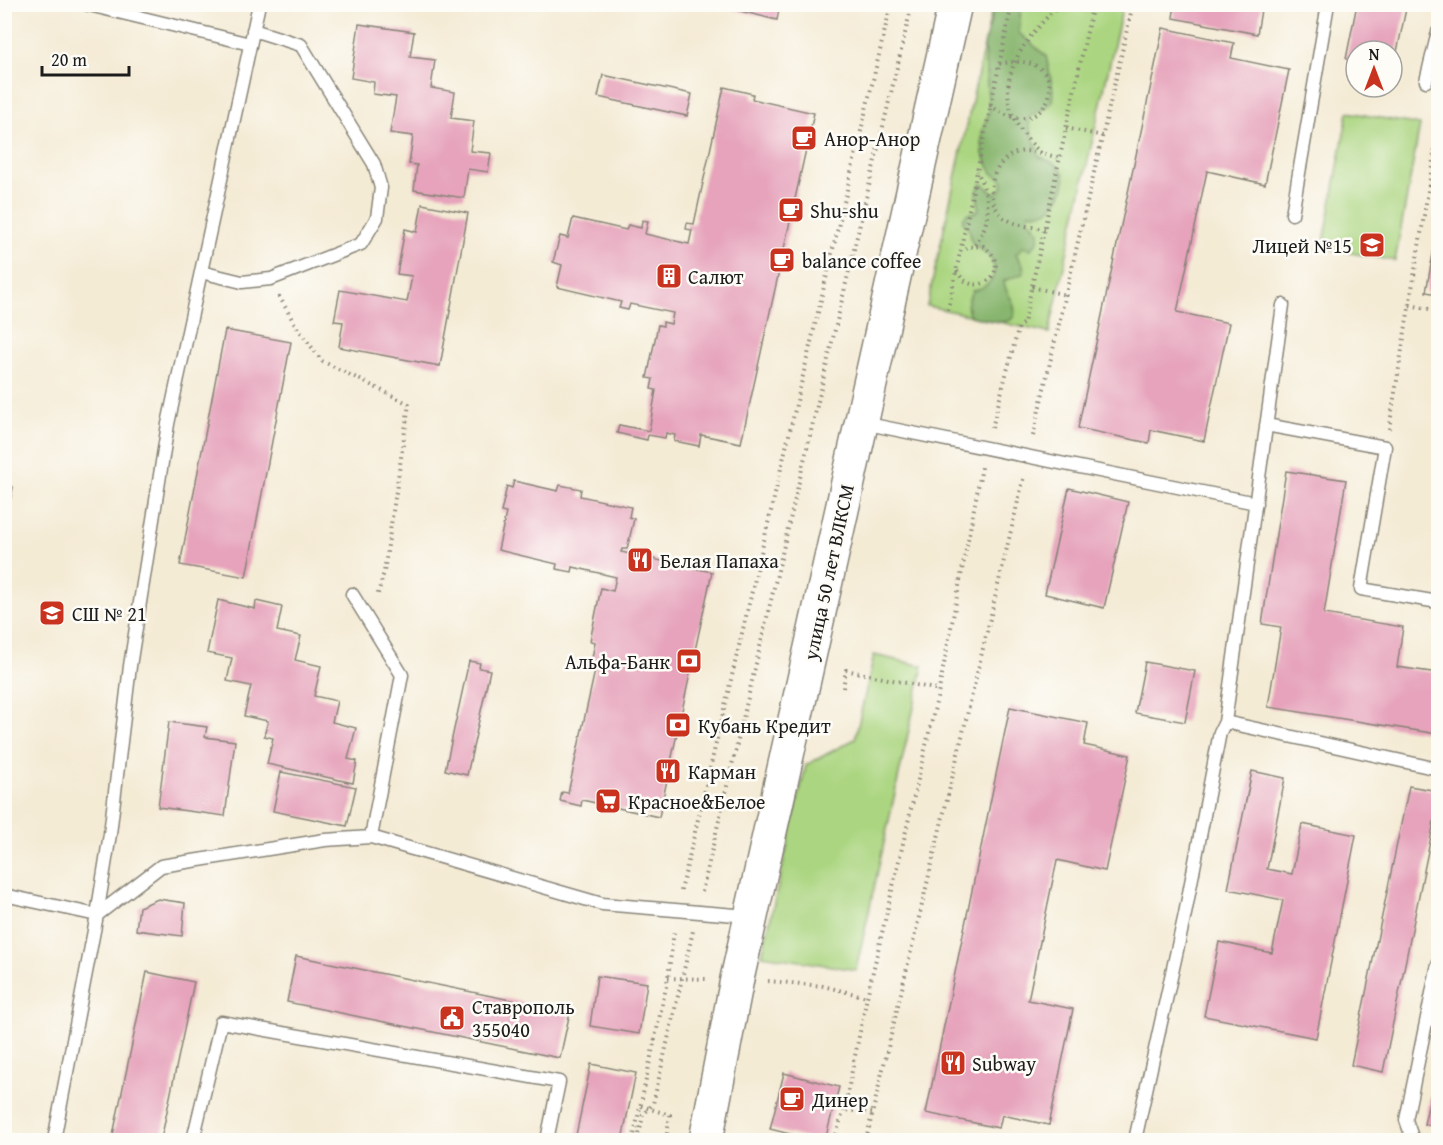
<svg xmlns="http://www.w3.org/2000/svg" width="1443" height="1145" viewBox="0 0 1443 1145" font-family="'Gentium Book Plus',serif">
  <style>
    .green { fill: #abd580; stroke: #64784e; stroke-width: 1.5 }
    .forest { fill: #88b66e; stroke: #526945; stroke-width: 1.5 }
    .building { fill: #e6a3bb }
    .lines { fill: none; stroke-linecap: round; stroke-linejoin: round }
    .lane-casing { stroke: #888478; stroke-width: 15 }
    .secondary-casing { stroke: #888478; stroke-width: 36 }
    .path { stroke: #888478; stroke-width: 4; stroke-dasharray: 1.5 4.5; stroke-linecap: butt }
    .lane { stroke: #fff; stroke-width: 12 }
    .secondary { stroke: #fff; stroke-width: 33 }
    .labels { text-anchor: middle; dominant-baseline: central; stroke-width: 5; stroke-linejoin: round; paint-order: stroke }
    .poi-label { font-size: 20px; fill: #1c1c1c; stroke: #fdfcf7; text-anchor: start }
    .street-label { font-size: 20px; fill: #1c1c1c; stroke: #fdfcf7 }
  </style>
  <rect width="100%" height="100%" fill="#fdfcf7"/>
  <filter id="ink" filterUnits="userSpaceOnUse"><feTurbulence type="fractalNoise" baseFrequency=".0167" numOctaves="2"/><feDisplacementMap in="SourceGraphic" scale="12" xChannelSelector="R" yChannelSelector="G"/><feConvolveMatrix kernelMatrix="1 2 1 2 8 2 1 2 1" color-interpolation-filters="sRGB"/></filter>
  <filter id="wash" filterUnits="userSpaceOnUse"><feTurbulence type="fractalNoise" baseFrequency=".008" numOctaves="4" result="noise"/><feDisplacementMap in="SourceGraphic" scale="24" xChannelSelector="R" yChannelSelector="G"/><feGaussianBlur stdDeviation="1.35" result="paint"/><feColorMatrix in="noise" values="0 0 0 0 0 0 0 0 0 0 0 0 0 0 0 0 0 1.4 0 .05"/><feComposite in="paint" operator="in"/></filter>
  <g filter="url(#wash)">
    <rect width="100%" height="100%" fill="#f4ebd5"/>
    <path class="green" d="M993,5H1123L1049,333L927,306Z
      M1348,112L1420,125L1395,261L1323,248Z
      M874,655L923,666L856,970L762,955L806,765L855,739Z"/>
    <path class="forest" d="M995,5H1021L1019,33L1046,56L1053,90L1052,102L1047,107L1029,117L1030,128L1039,156C1046,160 1055,163 1060,168C1073,183 1056,211 1039,213C1036,214 1033,213 1030,213L1028,218L1039,232L1038,241L1031,249L1023,247L1016,254L1023,265L1024,273L1004,281C1004,290 1010,295 1013,303C1023,333 984,319 970,316C965,306 968,301 972,291C987,288 1000,277 992,261C988,252 977,248 971,241L970,231L963,223V218L967,214L976,212L979,208L977,193L980,184L985,185L994,194L1001,190L1003,185L1002,180L992,173L983,154L982,142V131L989,113L984,45Z"/>
    <g id="blocks">
      <path class="building" d="M711,4H780L777,20Z
        M1175,4H1262L1257,34L1173,18Z
        M1357,4H1407L1393,71L1392,51H1356V61L1346,59Z
        M359,24L414,32L410,57L435,60L431,88L455,92L451,118L474,121L470,151L491,153L488,172L468,169L464,198L414,190L417,165L409,164L413,136L390,133L396,97L373,94L374,82L351,78Z
        M1163,28L1234,43L1231,58L1289,70L1265,184L1207,171L1177,312L1229,323L1204,441L1151,430L1149,443L1078,428Z
        M603,75L692,94L687,116L598,97Z
        M724,87L753,94L752,99L814,113L741,443L701,435L699,446L674,441L675,435L666,433L665,438L648,435L647,440L617,433L619,425L649,431L656,390L651,389L653,379L647,378L658,325L663,326V322L671,324L673,313L630,304L628,310L619,308L621,302L557,287L562,265L553,262L560,236L568,238L573,218L626,230L628,225L641,228L642,220L648,221L645,234L689,244L692,230L686,229L687,223L694,224Z
        M422,204L468,213L440,366L339,347L343,322L334,321L340,290L407,302L412,276L397,274L405,229L417,232Z
        M1437,232L1438,233V294L1426,292Z
        M225,330L291,342L246,577L180,565Z
        M1286,471L1346,480L1324,614L1403,627L1397,667L1438,673V734L1268,707L1281,627L1262,624Z
        M514,481L558,491L560,485L581,489L580,496L631,507L629,517L634,519L627,549H622L621,552L712,572L659,817L582,800L581,806L560,801L562,792L568,793L596,666L591,664L595,642L590,641L601,588L613,591L616,577L573,567L572,572L556,569L557,564L498,550L506,513L501,512L507,486L512,488Z
        M4,485L13,487L6,521H4Z
        M1069,488L1128,502L1104,608L1045,594Z
        M218,600L255,609L256,601L282,607L277,631L301,636L295,660L321,666L314,696L337,701L332,722L356,728L348,759L357,761L353,783L267,764L273,738L264,736L268,721L244,716L251,686L227,681L232,658L207,653Z
        M469,661L480,663L479,668L490,670L467,775L445,770Z
        M1145,662L1195,671L1185,722L1135,713Z
        M1010,707L1088,723L1084,745L1130,755L1105,871L1057,860L1028,1000L1073,1009L1049,1125L1002,1115L999,1128L926,1113Z
        M169,722L207,727L205,737L235,741L225,816L158,807Z
        M1252,771L1285,778L1267,869L1292,874L1302,824L1356,835L1316,1038L1204,1016L1219,942L1272,953L1283,900L1228,889Z
        M281,772L356,787L347,826L273,811Z
        M1409,786L1438,791V802L1383,1072L1351,1065Z
        M158,899L185,903L182,936L136,930L139,907Z
        M296,956L570,1012L560,1058L287,1002Z
        M147,972L194,982L161,1140H112Z
        M597,976L647,983L639,1034L590,1026Z
        M1438,1062V1126L1424,1124Z
        M591,1064L636,1073L622,1140H575Z
        M784,1073L839,1087L825,1140H814L770,1129Z"/>
    </g>
  </g>
  <g filter="url(#ink)">
    <use href="#blocks" fill-opacity="0" stroke="#888478" stroke-width="1.5"/>
    <g class="lines">
      <g class="lane-casing">
        <path id="lane" d="M85,4L250,44
          M1426,81L1438,32
          M1292,214L1328,4
          M201,272L242,282L271,279L361,244L377,218L381,188L374,164L301,45L253,30
          M1283,305L1225,722L1438,769
          M863,423L1256,503
          M1266,425L1385,447L1361,589L1438,602
          M352,594L402,675L371,837
          M4,895L97,915L161,866L325,840L371,837L602,904L748,916
          M54,1140L97,915L110,834L130,666L168,424L259,4
          M193,1140L221,1022L559,1082L547,1140
          M1135,1140L1185,914L1220,732L1225,722
          M1413,1140L1406,1120L1438,964"/>
      </g>
      <g class="secondary-casing">
        <path id="secondary" d="M706,1140L737,979L955,4"/>
      </g>
      <path class="path" d="M1054,4L1064,8L1078,4
        M990,105C1052,155 1082,45 999,64
        M1066,128L1103,136
        M1041,153C983,100 1010,53 1058,6
        M1045,229C1032,227 1016,226 1005,218C981,201 991,159 1019,152C1032,149 1047,155 1060,158
        M975,245C993,219 990,199 977,171
        M957,271C974,304 1017,269 983,246L967,247L961,251
        M1032,287L1066,295
        M279,296L296,326L322,361L409,404L384,572L377,597
        M1410,305L1438,311
        M948,310L1012,4
        M992,428L1019,326L1024,323L1093,4
        M1389,429L1438,130
        M1033,436L1133,4
        M843,688L846,670L939,690
        M681,891L891,4
        M702,892L912,4
        M668,978L707,979
        M768,981L823,986L867,997
        M641,1106L670,1115L666,1140
        M872,1113L844,1110L867,997L939,690L982,467
        M633,1140L668,978L674,931
        M638,1140L643,1115L653,1104L693,931
        M834,1140L844,1110
        M866,1140L1024,476"/>
      <use href="#lane" class="lane"/>
      <use href="#secondary" class="secondary"/>
    </g>
  </g>
  <defs>
    <g id="cafe-square" transform="scale(1.35)"><rect x="-9" y="-9" width="18" height="18" rx="4" fill="#c8321e" stroke="#fdfcf7"/><path d="M-5.5-4.5H6V0H3Q3 3.5 0 3.5H-2.5Q-5.5 3.5-5.5 0ZM3-3.2v2h1.7v-2ZM-6 4.5H4V6H-6Z" fill="#fff"/></g>
    <g id="school-square" transform="scale(1.35)"><rect x="-9" y="-9" width="18" height="18" rx="4" fill="#c8321e" stroke="#fdfcf7"/><path d="M0-5L7-2L0 1L-7-2ZM-4 1L0 2.5L4 1V4Q0 6-4 4Z" fill="#fff"/></g>
    <g id="building-square" transform="scale(1.35)"><rect x="-9" y="-9" width="18" height="18" rx="4" fill="#c8321e" stroke="#fdfcf7"/><path d="M-4-6H4V6H1V3H-1V6H-4ZM-2.5-4.3h1.7v1.8h-1.7ZM.8-4.3h1.7v1.8H.8ZM-2.5-1h1.7V.8h-1.7ZM.8-1h1.7V.8H.8Z" fill="#fff"/></g>
    <g id="restaurant-square" transform="scale(1.35)"><rect x="-9" y="-9" width="18" height="18" rx="4" fill="#c8321e" stroke="#fdfcf7"/><path d="M-5-6h1v4h1v-4h1v4h1v-4h1v5L-1.5 .5V6h-2V.5L-5-1ZM5-6V6H3V1.5H1.5Q1.5-4 5-6Z" fill="#fff"/></g>
    <g id="bank-square" transform="scale(1.35)"><rect x="-9" y="-9" width="18" height="18" rx="4" fill="#c8321e" stroke="#fdfcf7"/><path d="M-6-4H6V4H-6ZM0-2.3a2.3 2.3 0 1 0 0 4.6a2.3 2.3 0 1 0 0-4.6Z" fill="#fff"/></g>
    <g id="supermarket-square" transform="scale(1.35)"><rect x="-9" y="-9" width="18" height="18" rx="4" fill="#c8321e" stroke="#fdfcf7"/><path d="M-6-5.5h2.5l.6 2H6L4.5 2H-2.5L-4.4-4H-6ZM-1.5 3.2a1.3 1.3 0 1 0 .1 0ZM3 3.2a1.3 1.3 0 1 0 .1 0Z" fill="#fff"/></g>
    <g id="civic-square" transform="scale(1.35)"><rect x="-9" y="-9" width="18" height="18" rx="4" fill="#c8321e" stroke="#fdfcf7"/><path d="M-.6-6.5H3V-4.5H.6V-3L4-1V1h2V6H-6V1h2V-1L-.6-3ZM-1.2 2.5V6h2.4V2.5Z" fill="#fff"/></g>
  </defs>
  <g fill-rule="evenodd">
    <use href="#cafe-square" x="804" y="138"/>
    <use href="#cafe-square" x="791" y="210"/>
    <use href="#school-square" x="1372" y="245"/>
    <use href="#cafe-square" x="782" y="260"/>
    <use href="#building-square" x="669" y="276"/>
    <use href="#restaurant-square" x="640" y="560"/>
    <use href="#school-square" x="52" y="613"/>
    <use href="#bank-square" x="689" y="661"/>
    <use href="#bank-square" x="678" y="725"/>
    <use href="#restaurant-square" x="668" y="771"/>
    <use href="#supermarket-square" x="608" y="801"/>
    <use href="#civic-square" x="452" y="1018"/>
    <use href="#restaurant-square" x="953" y="1063"/>
    <use href="#cafe-square" x="792" y="1099"/>
  </g>
  <g class="labels">
    <g class="poi-label">
      <text x="824" y="138">Анор-Анор</text>
      <text x="810" y="210">Shu-shu</text>
      <text x="1352" y="245" text-anchor="end">Лицей №15</text>
      <text x="802" y="260">balance coffee</text>
      <text x="688" y="276">Салют</text>
      <text x="660" y="560">Белая Папаха</text>
      <text x="72" y="613">СШ № 21</text>
      <text x="670" y="661" text-anchor="end">Альфа-Банк</text>
      <text x="698" y="725">Кубань Кредит</text>
      <text x="688" y="771">Карман</text>
      <text x="628" y="801">Красное&amp;Белое</text>
      <text x="472" y="1006">Ставрополь<tspan x="472" dy="23">355040</tspan></text>
      <text x="972" y="1063">Subway</text>
      <text x="812" y="1099">Динер</text>
    </g>
    <g class="street-label">
      <text transform="translate(828 572) rotate(-78)">улица 50 лет ВЛКСМ</text>
    </g>
  </g>
  <rect width="1443" height="1145" fill="none" stroke="#fdfcf7" stroke-width="24"/>
  <g transform="translate(1374 69)"><circle r="28" fill="#fdfcf7" stroke="#a3a29f" stroke-width="1.5"/>
  <path d="M0-4.5L10 22L0 15L-10 22Z" fill="#c8321e"/>
  <text y="-9" font-size="16" font-weight="bold" text-anchor="middle" fill="#1c1c1c">N</text>
  </g>
  <path d="M42 66v9h87v-9" fill="none" stroke="#1c1c1c" stroke-width="3"/>
  <text x="51" y="66" font-size="18" fill="#1c1c1c" stroke="#fdfcf7" stroke-width="4.5" paint-order="stroke">20 m</text>
</svg>
